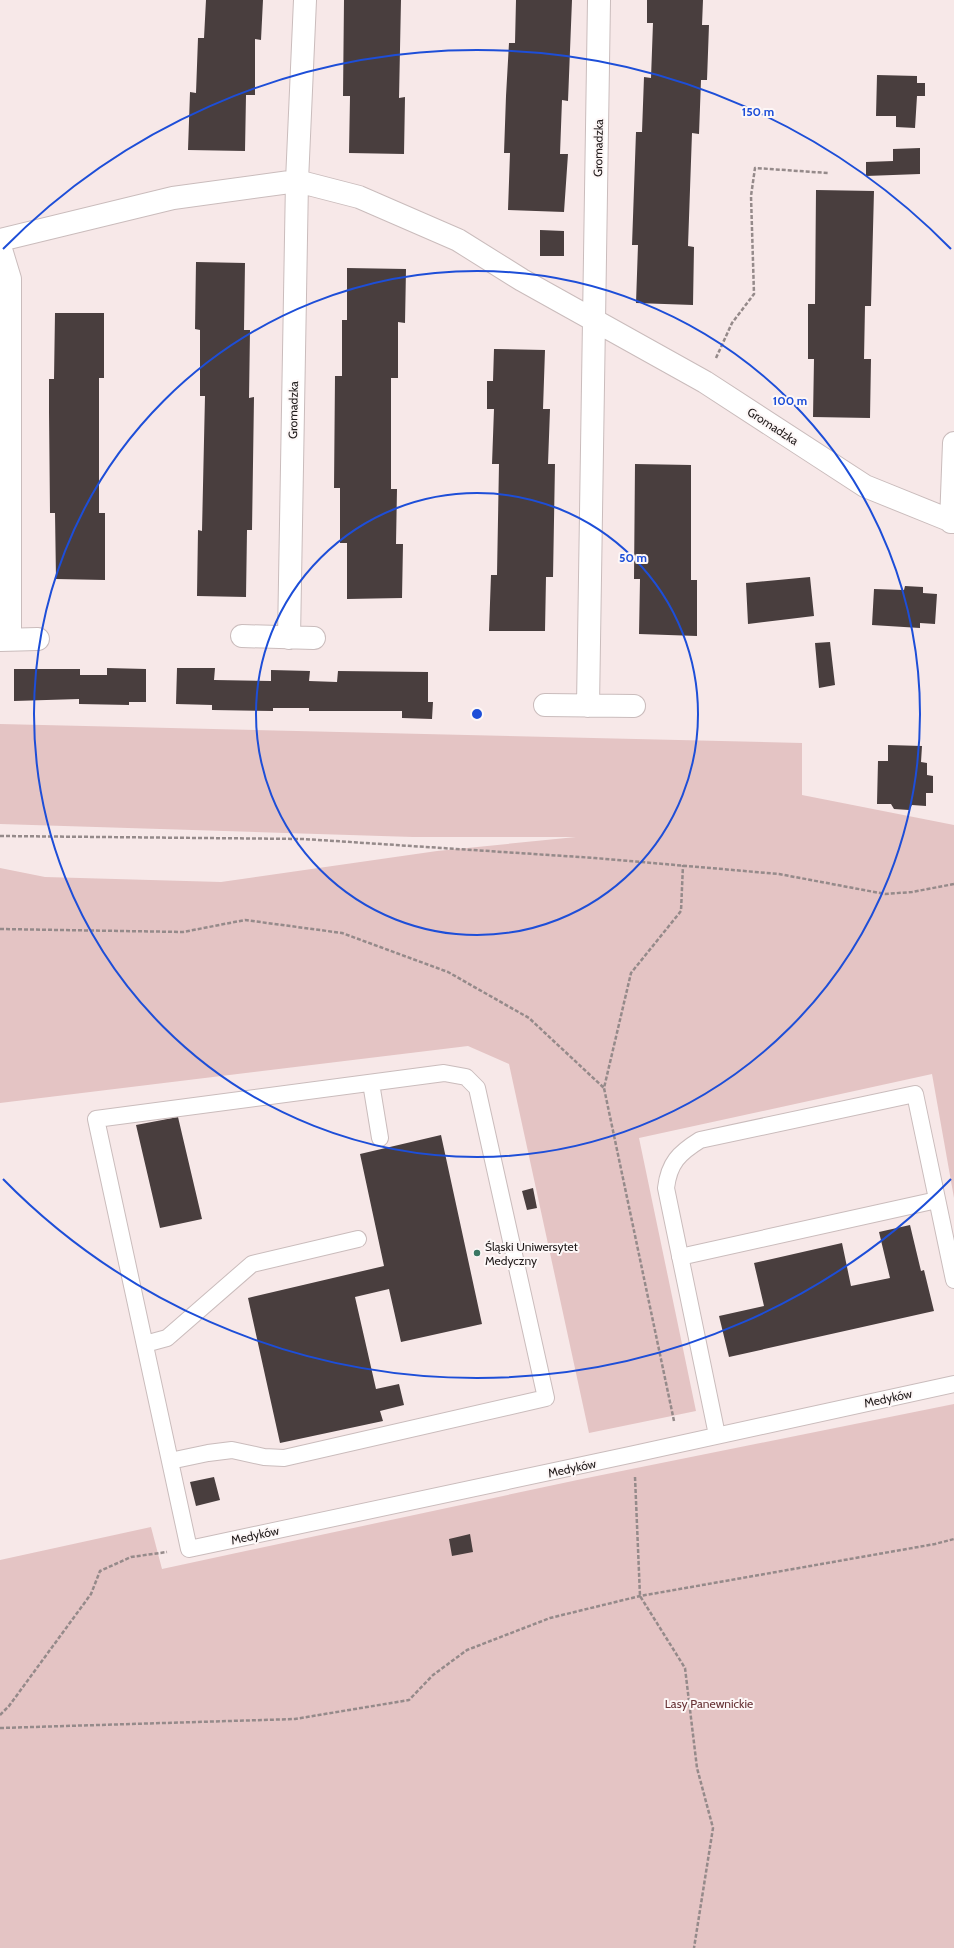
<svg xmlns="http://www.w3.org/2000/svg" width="954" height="1948" viewBox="0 0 954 1948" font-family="Cabin,sans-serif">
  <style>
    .green { fill: #e4c4c4 }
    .building { fill: #493e3e }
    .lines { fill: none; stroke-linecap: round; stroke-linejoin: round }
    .service-casing { stroke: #cabcbc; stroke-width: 18 }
    .minor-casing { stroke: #cabcbc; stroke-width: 24 }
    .path { stroke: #958a8a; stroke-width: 2.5; stroke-dasharray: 4 2; stroke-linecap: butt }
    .service { stroke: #fff; stroke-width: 16 }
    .minor { stroke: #fff; stroke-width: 22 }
    .ring { fill: none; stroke: #1d4ed8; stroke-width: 2 }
    .poi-dot { fill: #3b7763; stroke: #fdf7f7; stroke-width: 1.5 }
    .labels { text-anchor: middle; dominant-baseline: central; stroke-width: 4; stroke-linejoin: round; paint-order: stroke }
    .street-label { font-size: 12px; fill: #201a1a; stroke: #fdf7f7 }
    .poi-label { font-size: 12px; fill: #201a1a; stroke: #fdf7f7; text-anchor: start }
    .park-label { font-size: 12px; fill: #673235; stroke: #fdf7f7 }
    .centre { fill: #1d4ed8; stroke: #fdf7f7; stroke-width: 2 }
    .ring-label { font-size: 12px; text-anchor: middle; font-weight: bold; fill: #1d4ed8; stroke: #fdf7f7; stroke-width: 4; stroke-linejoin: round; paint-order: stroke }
  </style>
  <rect width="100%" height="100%" fill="#f7e8e8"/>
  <path class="green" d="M0,724L802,743V795L954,825V1198L932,1074L639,1138L696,1411L589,1433L509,1064L468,1046L0,1103V868L45,877L221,882L437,851L576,837H413L0,824Z
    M954,1404V1948H0V1560L151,1527L162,1569L582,1479Z"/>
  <path class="building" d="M206,0H263L261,40L255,39V95H246L245,151L188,150L190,92L196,93L198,38H204Z
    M344,0H401L399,98L405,97L404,154L349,153L350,96H343Z
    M516,0H572L568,101L562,100L560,154H568L564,212L508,210L510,153H504L506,96L509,43H515Z
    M647,0H703L702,25H709L707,80H701L699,134L692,133L688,246L694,247L693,305L636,303L638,245H632L633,217L636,132H642L644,77L651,78L653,23H647Z
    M877,75L917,76V83H925V96H917L915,128L896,127V116H876Z
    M920,148V174L866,176V162L893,161V149Z
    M816,190L874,191L871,306H865L864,359H871L870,418L813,417L814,359H808V304H815Z
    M540,230L564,231V256H540Z
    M196,262L245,263L244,330H250L249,398L254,397L252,530H247L246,597L197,596L198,530L202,531L205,396H200V330L195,329Z
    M347,268L406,269L405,323L398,322V378H391V489H397L396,544H403L402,598L347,599V543H340V488H334L335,376H342V320H347Z
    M55,313H104V378H99V513H105V580L56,579L55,513H50L49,412V379H54Z
    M494,349L545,350L543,409H550L548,464H555L553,577H546L545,631H489L491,575H497L499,464H492L494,409H487V381H493Z
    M635,464L691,465V580H697V636L639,634L640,579H634Z
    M810,577L814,616L748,624L746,583Z
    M905,586L923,587V593L937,594L935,624L920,623V628L872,625L874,589L904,590Z
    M830,642L835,685L819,688L815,643Z
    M107,668L146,669V702H129V705L79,704V699L14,701V669H80V675H107Z
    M177,668H215L214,680L271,681V670L310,671L309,681L337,682L338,671L428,672V702H433L432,719L402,718V711H309V708H273V711L212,710V705L176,704Z
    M888,745L922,746L921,762L927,763V775L933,776V793H926V806L912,805L909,810L894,809L891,804H877L878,761H888Z
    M178,1117L202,1219L160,1228L136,1125Z
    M441,1135L482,1324L401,1342L389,1289L355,1297L376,1389L399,1384L404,1405L380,1411L383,1421L280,1443L248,1298L384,1266L360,1154Z
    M533,1188L537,1208L527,1210L522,1191Z
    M910,1225L921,1271L924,1270L934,1311L729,1357L719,1316L764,1306L754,1263L842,1243L851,1286L890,1278L879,1232Z
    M214,1477L220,1500L196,1506L190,1482Z
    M470,1534L473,1552L452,1556L449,1539Z"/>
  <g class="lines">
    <g class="service-casing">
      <path id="service" d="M371,1083L380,1138
        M680,1257L937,1200
        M145,1344L167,1338L252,1264L358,1239
        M717,1435L666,1188C669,1163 679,1153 700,1140L915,1094L954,1280
        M170,1461L208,1453L232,1450L264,1457L284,1458L546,1398L477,1088L466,1077L444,1073L96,1119L189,1549L634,1454L954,1384"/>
    </g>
    <g class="minor-casing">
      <path id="minor" d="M0,240L173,198L297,181L359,197L458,240L522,280L705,382L865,486L954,522
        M0,246L10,279V639
        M951,522L954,443
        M242,636L314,638
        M289,638L297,181L305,0
        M0,640L38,639
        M545,705L634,706
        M588,706L599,0"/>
    </g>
    <path class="path" d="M716,358L732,323L754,294L751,196L755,168L828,173
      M0,836L304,839L595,858L779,874L885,894L912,892L954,884
      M0,929L183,932L245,920L342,933L448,972L529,1018L604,1088
      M674,1421L604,1088L631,973L681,911L683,865
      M635,1477L640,1596L685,1668L697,1768L713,1828L694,1948
      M0,1715L9,1706L91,1594L100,1571L131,1557L167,1552
      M0,1728L295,1719L409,1700L433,1675L467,1650L550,1618L640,1596L935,1544L954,1539"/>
    <use href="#service" class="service"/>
    <use href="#minor" class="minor"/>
  </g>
  <g class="ring">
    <circle cx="477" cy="714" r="221"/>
    <circle cx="477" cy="714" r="443"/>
    <path d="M951 1179A664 664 0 0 1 3 1179M3 249A664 664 0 0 1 951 249"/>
  </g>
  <circle class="poi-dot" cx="477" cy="1253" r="4"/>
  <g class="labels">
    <g class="street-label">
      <text transform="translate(598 148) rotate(-89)">Gromadzka</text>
      <text transform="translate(293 410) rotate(-89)">Gromadzka</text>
      <text transform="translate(773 426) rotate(33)">Gromadzka</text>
      <text transform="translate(888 1398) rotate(-12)">Medyków</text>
      <text transform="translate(572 1468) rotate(-12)">Medyków</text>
      <text transform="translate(255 1535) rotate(-12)">Medyków</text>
    </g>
    <g class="poi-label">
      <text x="485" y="1246">Śląski Uniwersytet<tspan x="485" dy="14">Medyczny</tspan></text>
    </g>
    <g class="park-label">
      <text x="709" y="1703">Lasy Panewnickie</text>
    </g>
  </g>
  <circle cx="477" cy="714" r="6" class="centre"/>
  <g class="ring-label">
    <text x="758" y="116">150 m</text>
    <text x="790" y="405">100 m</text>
    <text x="633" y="562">50 m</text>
  </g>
</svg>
